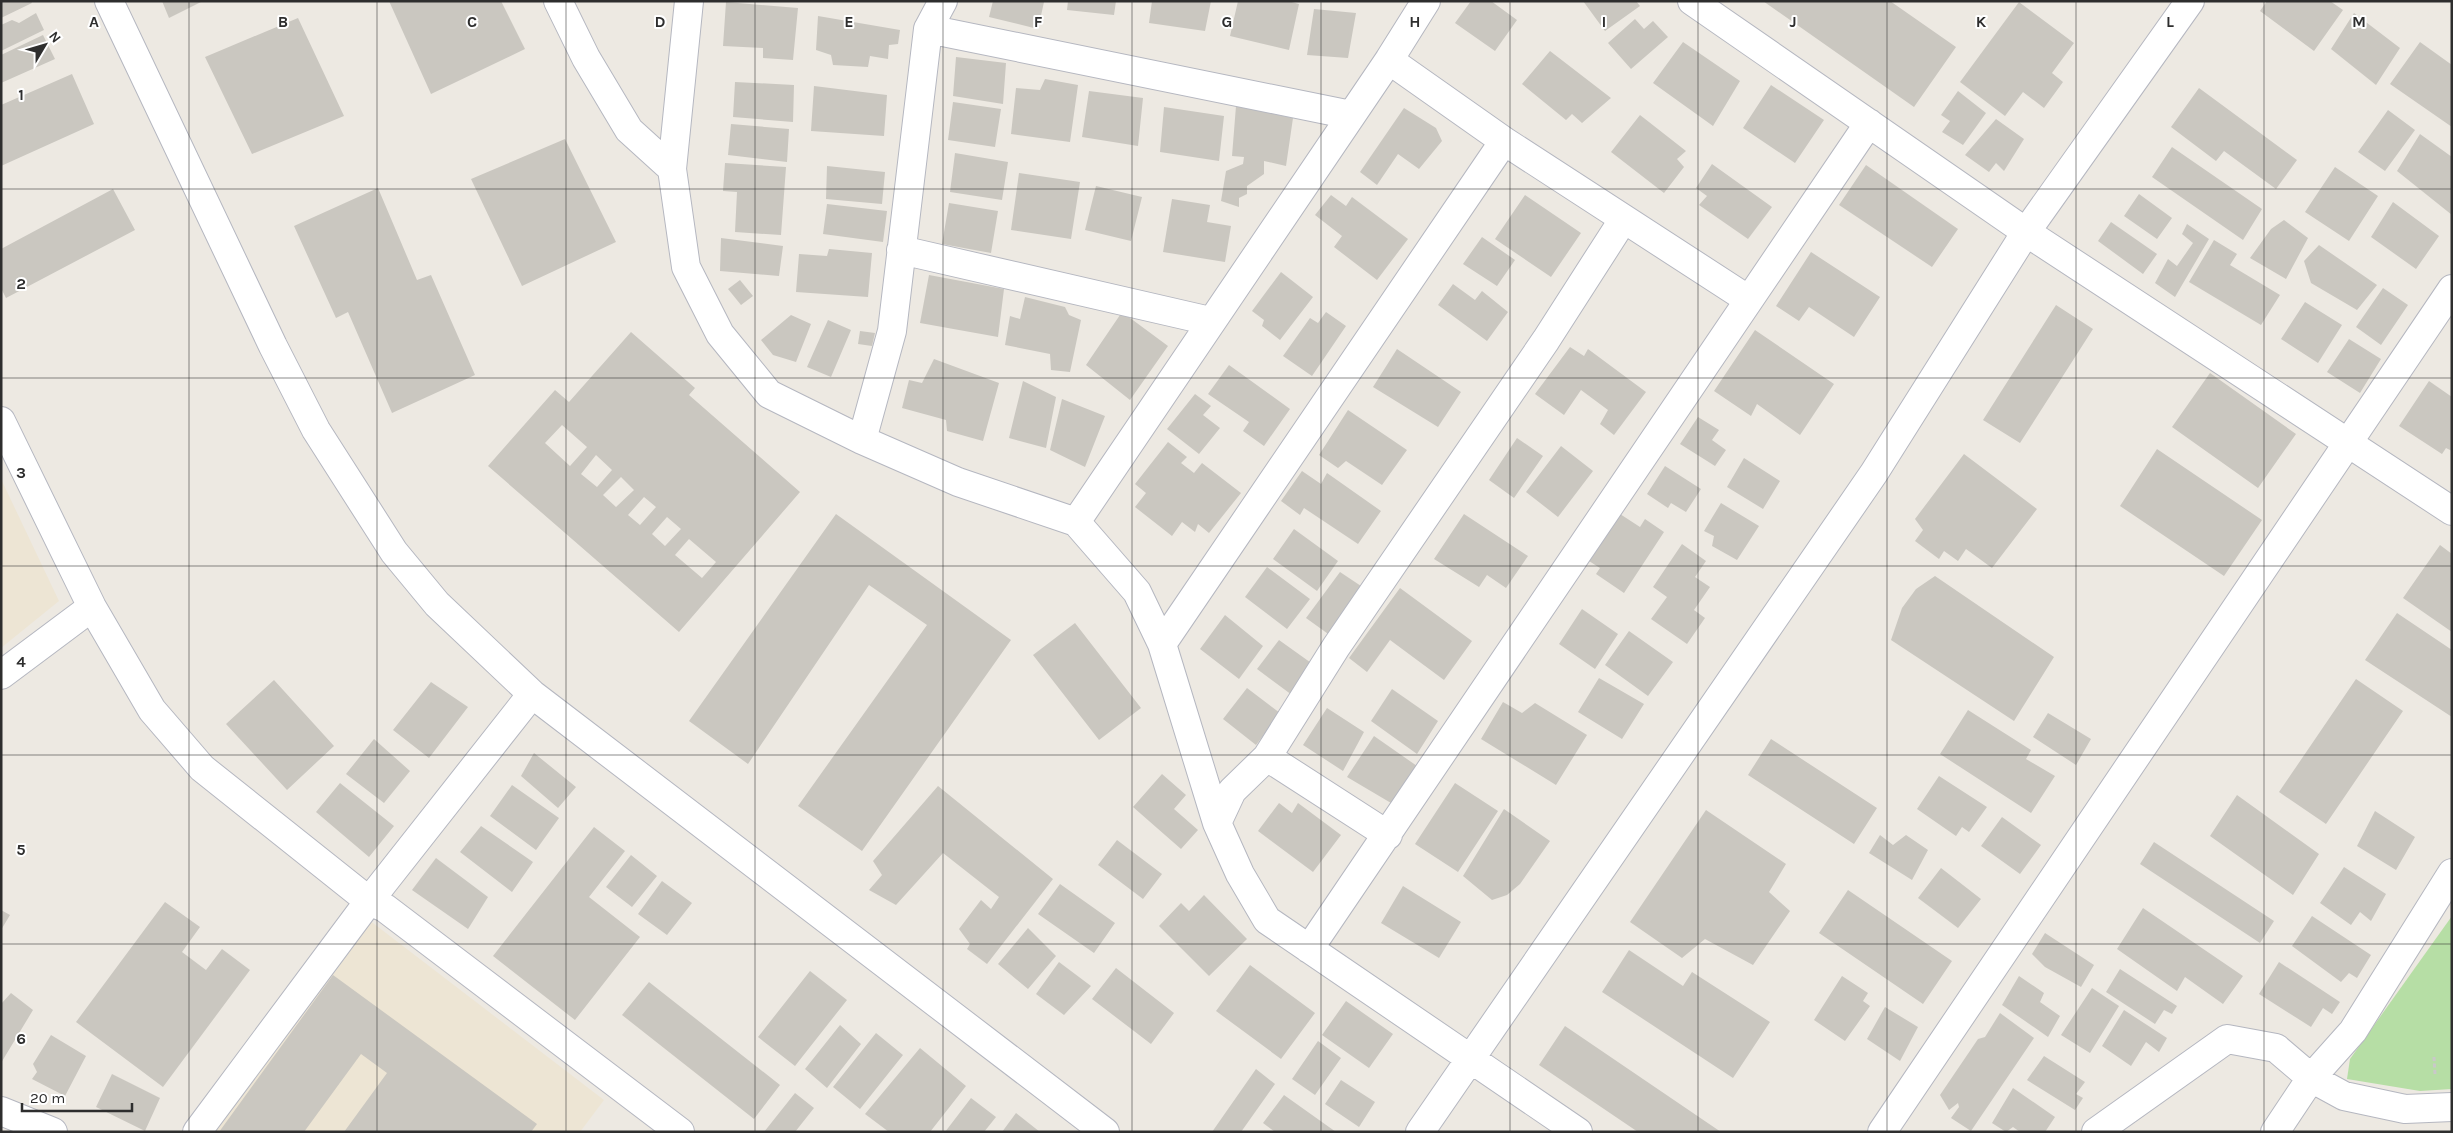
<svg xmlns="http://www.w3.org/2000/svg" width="2453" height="1133" viewBox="0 0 2453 1133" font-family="Karla,sans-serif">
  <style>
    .education { fill: #ede5d4 }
    .green { fill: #b6dea5 }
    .building { fill: #cac7c0; fill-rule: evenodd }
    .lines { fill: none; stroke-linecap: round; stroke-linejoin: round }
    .minor-casing { stroke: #b5b7c0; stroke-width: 30 }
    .path { stroke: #c9c9c9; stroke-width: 3; stroke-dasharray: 4 2.5; stroke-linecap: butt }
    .minor { stroke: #fff; stroke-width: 28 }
    .grid { fill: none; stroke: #2e2e2e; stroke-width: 1; stroke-opacity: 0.55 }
    .grid-label { font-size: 16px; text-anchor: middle; font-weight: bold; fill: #2e2e2e; stroke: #fff; stroke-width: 4; stroke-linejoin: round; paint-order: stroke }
  </style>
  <rect width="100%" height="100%" fill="#ede9e2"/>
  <path class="education" d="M1,479L59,601L1,648Z
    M369,920L604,1100L580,1132H212Z"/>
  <path class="green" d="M2452,916V1089L2420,1091L2347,1079L2350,1059Z"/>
  <path class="building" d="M1,1H31L32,3L1,18Z
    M162,1H203L169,18Z
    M389,1H501L525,49L431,94Z
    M993,1L1044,2L1038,29L989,17Z
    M1068,1H1116L1114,15L1067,10Z
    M1152,1H1211L1205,31L1149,23Z
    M1238,1H1288L1299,4L1289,50L1230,36Z
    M1471,1H1491L1517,20L1495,51L1455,23Z
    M1583,1H1636L1640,6L1605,31Z
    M1763,1H1890L1956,47L1914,107Z
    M2267,1H2330L2343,10L2314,51L2260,11Z
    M726,2L798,8L793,60L763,58V48L723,46Z
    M2019,2L2074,43L2052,73L2063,82L2044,108L2023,92L2005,116L1960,82Z
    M1314,9L1356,13L1348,58L1307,55Z
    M36,13L44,30L1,51V25L12,20L19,23Z
    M2354,13L2400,48L2376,85L2331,49Z
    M818,16L900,30L898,44L889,45L888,59L870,56L868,67L833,65L831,55L816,50Z
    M298,18L344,116L252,154L205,57Z
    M1635,19L1644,29L1653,21L1668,37L1631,69L1608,43Z
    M43,35L55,59L1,83V55Z
    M1683,42L1740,81L1713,126L1653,83Z
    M2420,42L2452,65V127L2390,84Z
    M1550,51L1611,98L1582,123L1572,114L1566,120L1522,84Z
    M956,57L1006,63L1003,104L953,96Z
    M72,74L94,124L1,166V105Z
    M1045,79L1078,85L1070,142L1011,134L1016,88L1040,90Z
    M735,82L794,85L793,122L733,117Z
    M1771,85L1824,120L1795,163L1743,128Z
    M814,86L887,95L884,136L811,131Z
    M2199,88L2297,160L2276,189L2224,151L2216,161L2171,127Z
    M1089,91L1143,98L1138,146L1082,137Z
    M1958,91L1986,113L1963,145L1942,132L1950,121L1941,115Z
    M953,102L1001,109L995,147L948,140Z
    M1236,106L1293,118L1286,166L1264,161V174L1247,186V194L1239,198V207L1221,201L1226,171L1243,164L1244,157L1232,156Z
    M1164,107L1224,116L1219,161L1160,152Z
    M1404,108L1436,128L1442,141L1419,169L1398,154L1377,185L1360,172Z
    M2388,110L2415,130L2385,171L2358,152Z
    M1640,115L1686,151L1677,159L1684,167L1664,193L1611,152Z
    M1996,119L2024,139L2004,171L1996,163L1989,172L1965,155Z
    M731,124L789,129L787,162L728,155Z
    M2420,134L2452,157V215L2397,171Z
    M565,139L616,242L522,286L471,179Z
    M2172,147L2262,209L2243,240L2152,177Z
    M955,153L1008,162L1002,200L950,192Z
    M725,163L786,167L781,235L735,232L737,192L723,191Z
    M1712,164L1772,207L1748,239L1699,205L1707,196L1696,188Z
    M1866,165L1958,229L1932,267L1839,205Z
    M827,166L885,172L882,204L826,199Z
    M2335,167L2378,196L2349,241L2305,212Z
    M1019,173L1080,182L1071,239L1011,230Z
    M1096,186L1142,197L1131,241L1085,230Z
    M378,188L417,280L431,275L475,375L392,413L348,312L336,318L294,226Z
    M113,189L135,230L6,298L1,288V249Z
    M2139,194L2172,218L2157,239L2124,216Z
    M1331,195L1346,206L1352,197L1408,239L1377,280L1334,247L1342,236L1315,215Z
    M1525,195L1581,233L1551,277L1495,239Z
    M1172,199L1210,205L1207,222L1231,226L1225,262L1163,252Z
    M2393,202L2439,236L2416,269L2371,237Z
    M949,203L998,211L991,253L942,244Z
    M827,204L887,211L883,242L823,234Z
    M2284,220L2308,238L2286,279L2250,258L2271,229Z
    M2111,222L2157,254L2143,274L2098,241Z
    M2187,224L2209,239L2175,297L2155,283L2168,259L2177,266L2193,243L2182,234Z
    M1482,237L1515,260L1497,286L1463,264Z
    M721,238L783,246L779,276L720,271Z
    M2214,240L2237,254L2230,265L2280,295L2261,325L2189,282Z
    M2319,245L2377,285L2357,310L2311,283L2304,261Z
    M829,249L872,253L868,297L796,292L799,254L827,256Z
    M1811,252L1880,297L1854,337L1809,307L1799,321L1776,306Z
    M1281,272L1313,297L1280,340L1262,326L1264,320L1252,311Z
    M929,275L1004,289L998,337L920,323Z
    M740,280L753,296L741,305L728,289Z
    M1453,284L1475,300L1482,291L1508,312L1487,341L1438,305Z
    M2383,288L2408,305L2381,345L2356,327Z
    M1025,297L1065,307L1069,315L1081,320L1070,372L1051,370L1050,354L1005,345L1010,316L1020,319Z
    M2305,302L2342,325L2318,363L2281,339Z
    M2056,305L2093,329L2020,443L1983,420Z
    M1122,312L1168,346L1130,400L1086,365Z
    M1326,312L1346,326L1312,376L1283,356L1310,318L1318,323Z
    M791,315L811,324L796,362L773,355L761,340Z
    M828,320L851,330L831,377L807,367Z
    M1755,330L1834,384L1800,435L1757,404L1751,416L1714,391Z
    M860,331L875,333L872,346L858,344Z
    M631,332L695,388L689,395L800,492L679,632L488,466L555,390L569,402ZM562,425L587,447L570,466L545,443ZM596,455L612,470L597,487L581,474ZM621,477L634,490L616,507L603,495ZM644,497L656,507L640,525L628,515ZM667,517L681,529L665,546L652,534ZM689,539L716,562L702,578L675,555Z
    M2349,339L2381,359L2360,393L2327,372Z
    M1570,347L1584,356L1588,349L1646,392L1614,435L1600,424L1608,410L1581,390L1564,415L1535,394Z
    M1397,349L1461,392L1438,427L1373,387Z
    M934,359L999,383L983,441L947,431L946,420L902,408L909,380L922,383Z
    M1229,365L1290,409L1264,446L1243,431L1249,422L1208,394Z
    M2210,373L2296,434L2258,488L2172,427Z
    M1023,381L1056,397L1046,448L1009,438Z
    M2429,381L2452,397V451L2446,448L2442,454L2399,426Z
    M1195,394L1211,406L1203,415L1220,428L1199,454L1167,429Z
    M1062,399L1105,416L1085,467L1050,450Z
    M1348,410L1407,450L1382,485L1346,461L1338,468L1319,455Z
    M1698,417L1719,430L1712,440L1726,450L1715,466L1680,444Z
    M1517,438L1543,456L1514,498L1489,480Z
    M1168,442L1187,457L1181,463L1194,473L1202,463L1241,493L1209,533L1198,524L1195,532L1182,522L1172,536L1135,507L1146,493L1135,484Z
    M1561,446L1593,471L1558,517L1526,492Z
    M2157,449L2262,520L2224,576L2120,506Z
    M1964,454L2037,509L1992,568L1966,549L1958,561L1944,551L1939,559L1915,541L1923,530L1915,519Z
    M1744,458L1780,481L1763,509L1727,487Z
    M1665,466L1701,489L1686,512L1671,503L1668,508L1647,494Z
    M1302,471L1321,484L1327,473L1381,511L1358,544L1304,508L1300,515L1281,501Z
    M1721,503L1759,526L1737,560L1712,546L1714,536L1704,531Z
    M836,514L1011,640L862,851L798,806L927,625L869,585L748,764L689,721Z
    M1464,514L1528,556L1506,588L1487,575L1479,587L1434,559Z
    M1620,514L1640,527L1645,519L1664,532L1624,593L1596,574L1600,568L1589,561Z
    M1294,529L1338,561L1317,591L1273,559Z
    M1682,544L1706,561L1695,577L1710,587L1694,610L1705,618L1687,644L1651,619L1667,597L1653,587Z
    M2440,545L2452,554V632L2403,598Z
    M1267,567L1310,599L1287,629L1245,597Z
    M1340,572L1364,588L1331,636L1306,618Z
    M1935,576L2054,657L2014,721L1891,640L1902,608L1916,589Z
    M1400,588L1472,641L1444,680L1390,640L1367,672L1349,658Z
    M1582,609L1618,634L1595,669L1559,644Z
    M2397,613L2452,650V717L2365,660Z
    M1225,615L1263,646L1239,679L1200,649Z
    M1075,623L1141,708L1099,740L1033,655Z
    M1629,631L1673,662L1648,696L1605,665Z
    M1279,640L1314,665L1292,695L1257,669Z
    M1599,678L1644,704L1622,739L1578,712Z
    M2356,679L2403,711L2326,824L2279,792Z
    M274,680L334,746L287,790L226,724Z
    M431,682L468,707L429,758L393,730Z
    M1247,688L1280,713L1256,745L1223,719Z
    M1392,689L1438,721L1417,754L1371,721Z
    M1503,702L1522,713L1535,703L1587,735L1556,785L1481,739Z
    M1327,708L1364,732L1343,771L1303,745Z
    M1968,710L2031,750L2026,759L2055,776L2031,813L1940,754Z
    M2048,713L2091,739L2076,765L2033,737Z
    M1374,736L1417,766L1391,803L1347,777Z
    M374,739L410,771L384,803L346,774Z
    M1771,739L1877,808L1854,844L1748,775Z
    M534,753L576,787L558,808L521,776Z
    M1162,774L1186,795L1174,809L1198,830L1181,849L1133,807Z
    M1939,776L1987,807L1969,832L1962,827L1956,836L1917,809Z
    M340,783L394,826L369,857L316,812Z
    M1455,783L1498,811L1458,872L1415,844Z
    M512,785L559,818L536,850L490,816Z
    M938,786L1053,879L987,964L967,949L970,944L959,929L981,900L991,909L999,897L943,853L896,905L869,890L882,875L873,861Z
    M2237,795L2319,854L2293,895L2210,836Z
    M1279,803L1292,813L1298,803L1341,835L1313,872L1258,831Z
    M1504,809L1550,841L1520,884L1507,895L1492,900L1463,876Z
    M1706,810L1786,864L1769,892L1790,911L1753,965L1705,939L1682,958L1630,922Z
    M2375,811L2415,837L2396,870L2357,846Z
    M2002,817L2041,845L2020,874L1981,846Z
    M481,826L533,862L512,892L460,852Z
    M594,827L625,851L589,897L640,937L575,1020L493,956Z
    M1880,835L1893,845L1906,835L1928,850L1912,880L1869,853Z
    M1117,840L1162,874L1143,899L1098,865Z
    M2154,842L2274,921L2260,943L2140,864Z
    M631,855L657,876L632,907L606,887Z
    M436,858L488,897L468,929L412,890Z
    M2344,867L2386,894L2371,921L2360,912L2351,925L2320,903Z
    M1941,868L1981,899L1958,928L1918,898Z
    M662,881L692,903L667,935L638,914Z
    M1060,884L1115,923L1094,953L1038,914Z
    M1403,886L1461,922L1439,958L1381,923Z
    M1848,890L1952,961L1923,1004L1819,933Z
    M1204,895L1247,939L1209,976L1159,926L1181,903L1189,911Z
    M165,902L200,927L182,952L206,970L222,949L250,970L163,1087L76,1022Z
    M2143,908L2243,976L2223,1004L2185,977L2177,991L2117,949Z
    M1,910L10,915L1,930Z
    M2312,916L2371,955L2357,978L2349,973L2341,982L2292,946Z
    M1028,928L1056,956L1028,989L998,964Z
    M2045,933L2094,965L2081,987L2045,967L2032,954Z
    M1629,950L1683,986L1692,972L1770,1022L1733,1078L1602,992Z
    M1059,962L1091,986L1064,1015L1036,994Z
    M2279,962L2340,1002L2332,1014L2323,1008L2311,1027L2259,994Z
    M1250,965L1315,1013L1281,1059L1216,1011Z
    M1116,968L1174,1013L1151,1044L1092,999Z
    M2120,969L2177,1006L2172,1014L2164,1010L2155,1024L2106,992Z
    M810,971L847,1000L795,1066L758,1037Z
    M333,975L537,1124L531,1132H344L387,1073L361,1054L304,1132H219Z
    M1842,976L1868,993L1863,1001L1870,1006L1845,1041L1814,1020Z
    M2019,976L2044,993L2040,1002L2060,1016L2048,1037L2002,1005Z
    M649,982L780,1085L754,1119L622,1015Z
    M2092,988L2119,1006L2090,1053L2061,1035Z
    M11,993L33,1010L1,1063V1004Z
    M1346,1001L1393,1034L1369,1068L1322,1035Z
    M1885,1007L1918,1027L1900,1061L1867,1039Z
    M2124,1010L2167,1038L2159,1052L2146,1042L2131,1066L2102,1046Z
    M2000,1013L2034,1038L1971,1131L1951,1118L1959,1107L1958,1103L1949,1110L1940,1095L1978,1039L1985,1037Z
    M840,1025L861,1044L827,1088L805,1069Z
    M1565,1026L1721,1132H1638L1539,1065Z
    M876,1033L903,1055L860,1109L833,1087Z
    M51,1035L86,1056L65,1096L32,1079L37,1072L33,1064Z
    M1318,1041L1341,1058L1315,1095L1292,1079Z
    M920,1048L966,1086L930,1132H889L865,1114Z
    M2044,1056L2085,1082L2076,1094L2083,1098L2075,1110L2027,1080Z
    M1256,1069L1275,1084L1241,1132H1212Z
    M112,1074L160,1098L145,1131L96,1107Z
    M1341,1080L1375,1102L1359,1127L1325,1104Z
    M2013,1088L2055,1117L2045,1132H2020L2013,1127L2006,1132L1992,1123Z
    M795,1093L814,1108L795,1132H764Z
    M1284,1095L1336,1132H1275L1263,1123Z
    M971,1098L996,1117L984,1132H945Z
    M1016,1113L1040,1132H1002Z"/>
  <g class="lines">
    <g class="minor-casing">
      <path id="minor" d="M109,1L273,346L316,430L394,552L437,604L532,694L1105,1132
        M558,1L586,58L629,130L672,169
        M689,1L672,169L686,267L720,334L769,394L862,440L958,482L1076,522L1137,592L1162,644L1217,823L1240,874L1267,920L1578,1132
        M1692,1L2026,232L2452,511
        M928,29L1351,115
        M1389,60L1504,141L1749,300
        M901,250L1210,321
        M1,421L92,607L152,710L202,768L369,901L385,908L680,1132
        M862,440L892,331L928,29L943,1
        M1076,522L1389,60L1426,1
        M1162,644L1504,141
        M1,675L92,607
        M1267,757L1388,835
        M1217,823L1232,791L1267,757L1336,647L1546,340L1623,220
        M1309,949L1869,123
        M1,1111L53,1132
        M197,1132L369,901L532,694
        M1420,1132L1874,473L2026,232L2190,1
        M1882,1132L2452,289
        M2096,1132L2227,1039L2276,1048L2311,1078L2344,1096L2405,1109L2452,1107
        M2275,1132L2311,1078L2353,1031L2452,873"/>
    </g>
    <path class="path" d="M2434,1057L2435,1074"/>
    <use href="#minor" class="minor"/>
  </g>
  <path class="grid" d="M189,1V1132M377,1V1132M566,1V1132M755,1V1132M943,1V1132M1132,1V1132M1321,1V1132M1510,1V1132M1698,1V1132M1887,1V1132M2076,1V1132M2264,1V1132M1,189H2452M1,378H2452M1,566H2452M1,755H2452M1,944H2452"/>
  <g class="grid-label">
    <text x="94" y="27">A</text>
    <text x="283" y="27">B</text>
    <text x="472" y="27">C</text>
    <text x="660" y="27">D</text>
    <text x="849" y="27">E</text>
    <text x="1038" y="27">F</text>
    <text x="1227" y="27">G</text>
    <text x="1415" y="27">H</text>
    <text x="1604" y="27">I</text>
    <text x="1793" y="27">J</text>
    <text x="1981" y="27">K</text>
    <text x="2170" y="27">L</text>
    <text x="2359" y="27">M</text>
    <text x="21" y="100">1</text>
    <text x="21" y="289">2</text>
    <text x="21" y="478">3</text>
    <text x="21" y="667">4</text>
    <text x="21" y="855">5</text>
    <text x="21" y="1044">6</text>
  </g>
  <rect width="2453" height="1133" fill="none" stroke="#2e2e2e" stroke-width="5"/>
  <g transform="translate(45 45) rotate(52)" stroke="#ffffff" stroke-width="4" paint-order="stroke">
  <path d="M0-4L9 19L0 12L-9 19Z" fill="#2e2e2e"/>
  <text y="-8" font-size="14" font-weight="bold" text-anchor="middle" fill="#2e2e2e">N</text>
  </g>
  <path d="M22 1103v8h110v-8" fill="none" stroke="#2e2e2e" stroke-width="2.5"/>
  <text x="30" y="1103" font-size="15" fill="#2e2e2e" stroke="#ffffff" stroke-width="4" paint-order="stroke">20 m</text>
</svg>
